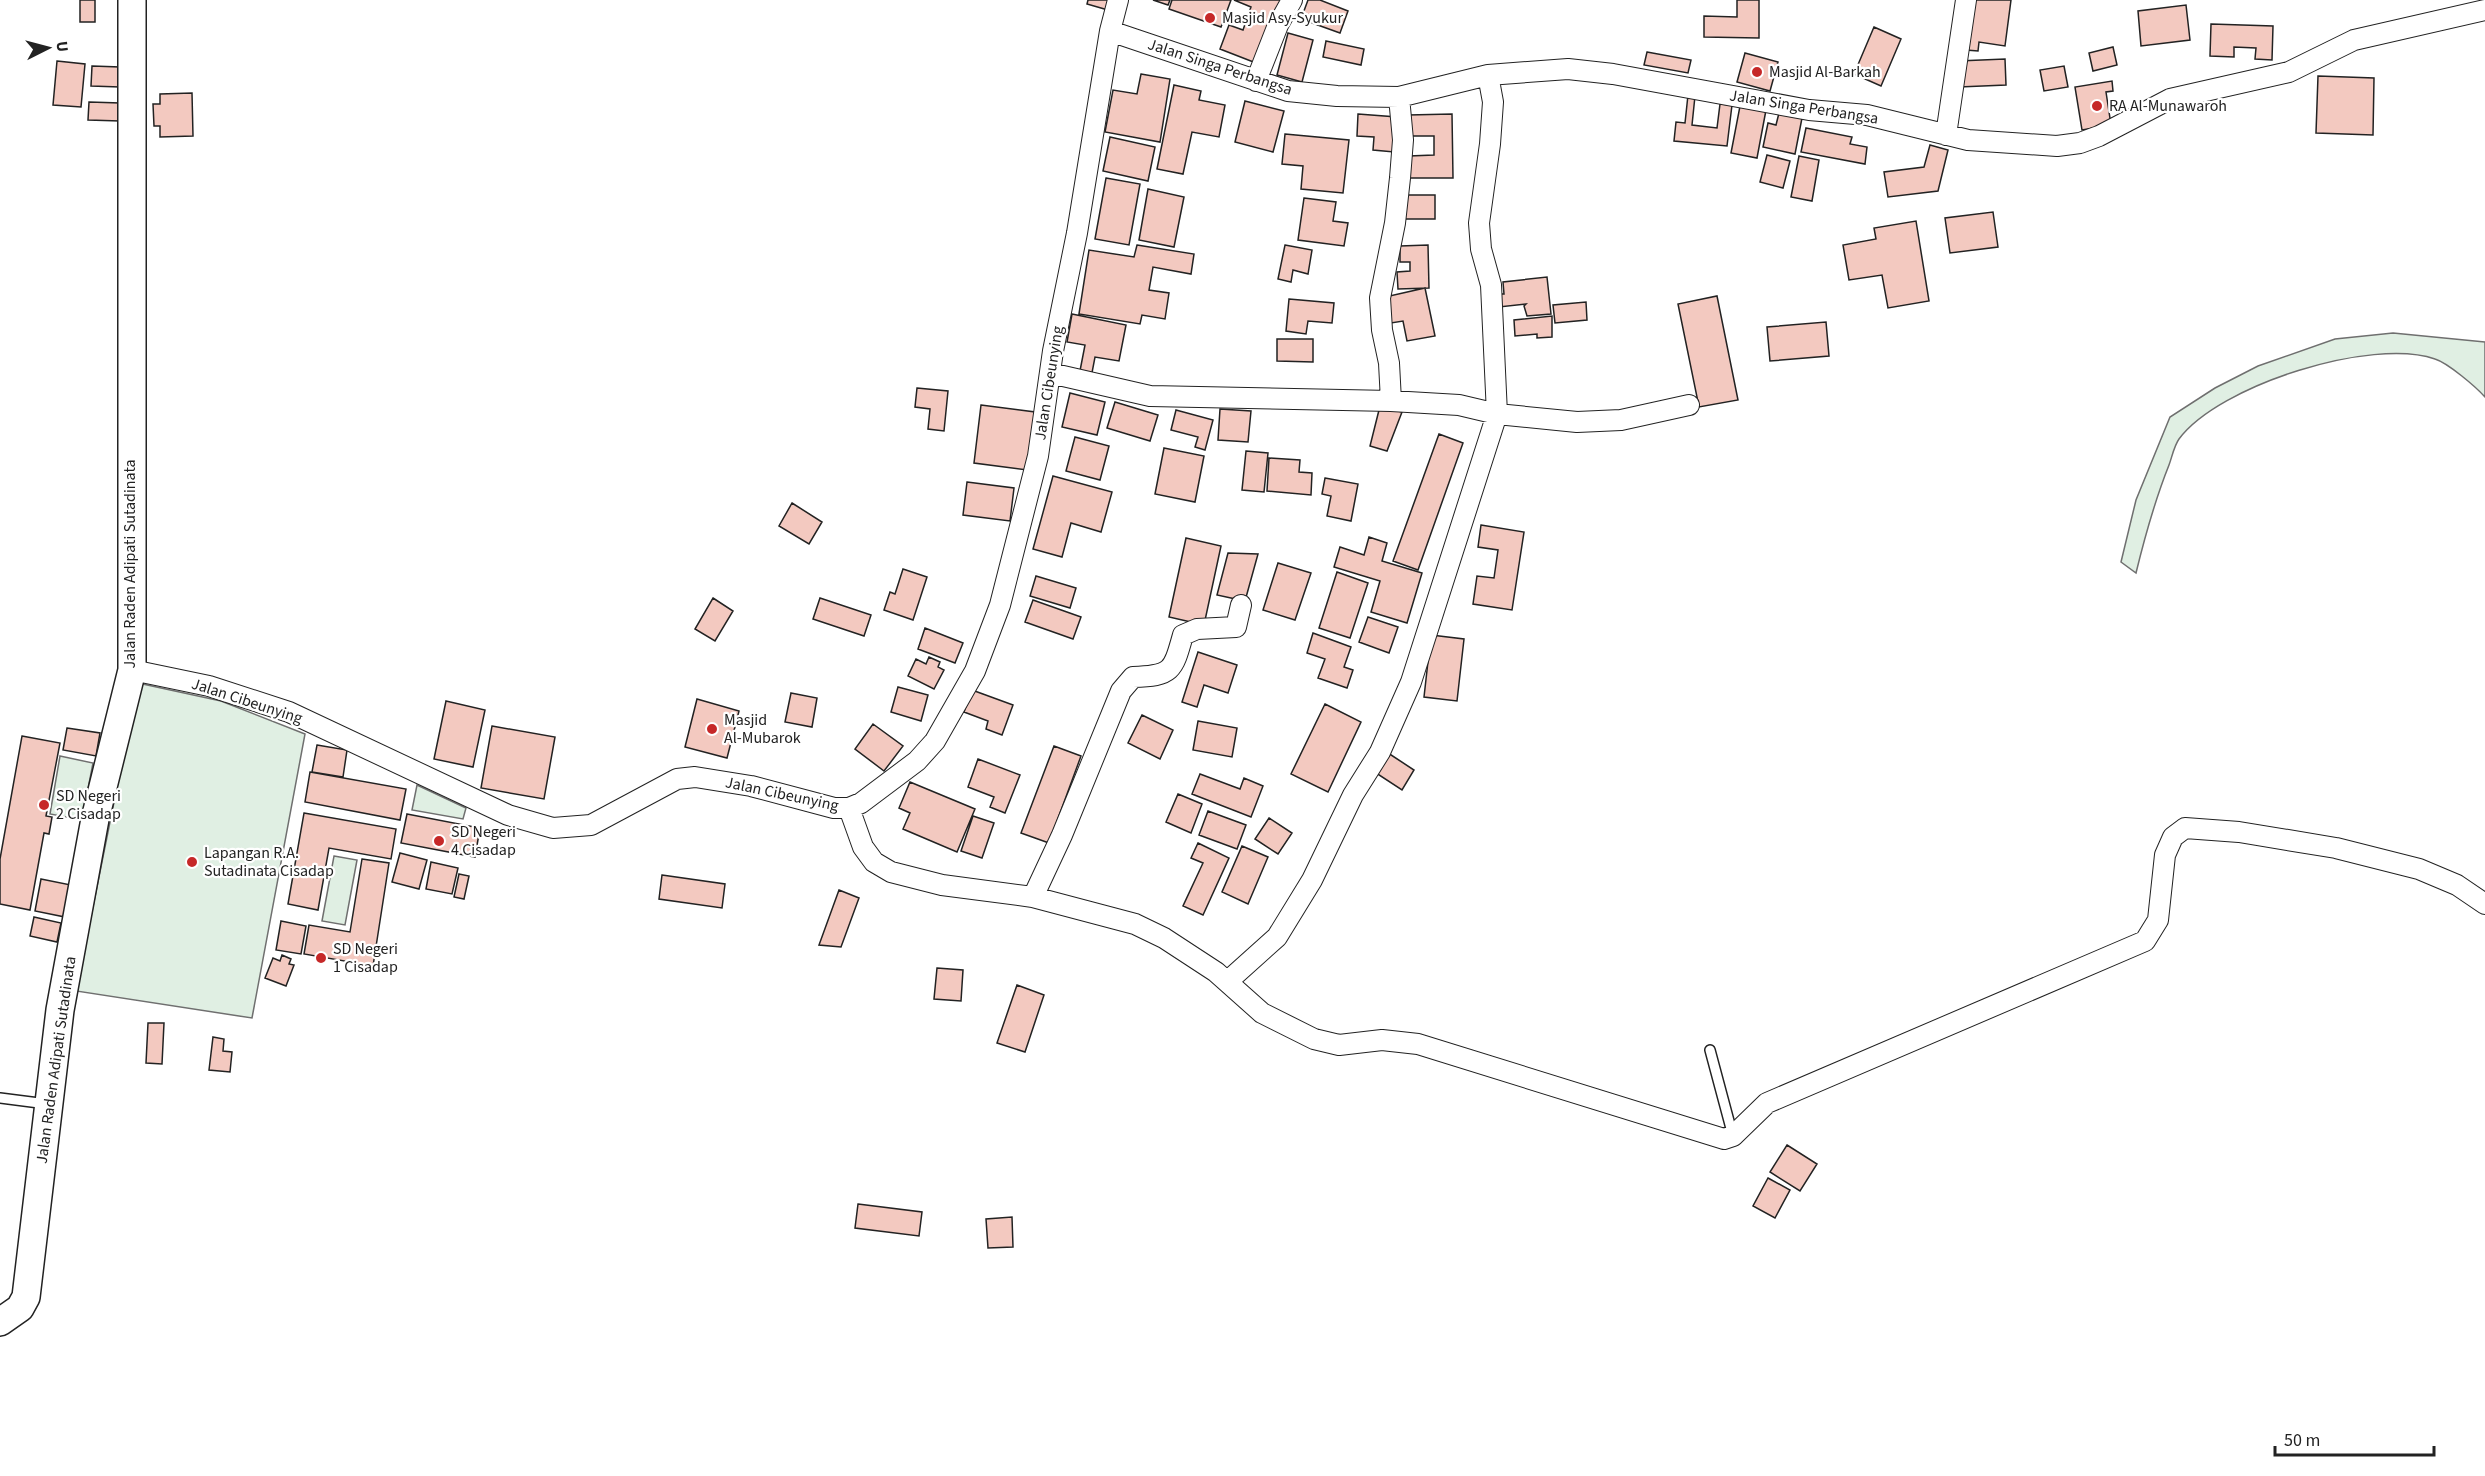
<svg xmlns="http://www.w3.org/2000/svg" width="2485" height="1476" viewBox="0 0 2485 1476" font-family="'Source Sans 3',sans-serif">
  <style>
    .green { fill: #e0efe3; stroke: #6f6f6f; stroke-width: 1.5 }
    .building { fill: #f3c9c0; stroke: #222; stroke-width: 1.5 }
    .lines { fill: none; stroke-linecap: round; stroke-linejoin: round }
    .lane-casing { stroke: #222; stroke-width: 12 }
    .street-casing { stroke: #222; stroke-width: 22 }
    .secondary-casing { stroke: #222; stroke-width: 30 }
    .lane { stroke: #fff; stroke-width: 9 }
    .street { stroke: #fff; stroke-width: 20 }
    .secondary { stroke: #fff; stroke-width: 27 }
    .poi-dot { fill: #c62828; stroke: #fff; stroke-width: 2 }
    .labels { text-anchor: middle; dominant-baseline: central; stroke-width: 4.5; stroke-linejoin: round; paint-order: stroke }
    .poi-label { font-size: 16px; fill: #222; stroke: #fff; text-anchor: start }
    .street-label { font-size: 16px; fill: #222; stroke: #fff }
  </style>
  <rect width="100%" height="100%" fill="#fff"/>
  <path class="green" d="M2393,333L2485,342V397C2476,387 2448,363 2435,359C2372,337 2219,385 2179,439C2174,446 2172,457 2169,465C2155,500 2145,536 2136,573L2121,562L2136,500L2170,417L2215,388L2258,366L2335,339Z
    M138,683L221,701L305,734L252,1018L76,991Z
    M60,756L93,763L82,820L50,814Z
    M417,785L466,808L463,819L412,810Z
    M334,856L357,860L345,925L322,921Z"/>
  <path class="building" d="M80,0H95V22H80Z
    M1088,0H1111L1108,10L1087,4Z
    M1153,0H1170L1168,5Z
    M1172,0H1231L1221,27L1169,9Z
    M1234,0H1286L1256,63L1220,49L1229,25L1243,30L1251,7Z
    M1308,0H1320L1348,11L1340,33L1301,19Z
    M1737,0H1759V38L1704,37V16L1737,17Z
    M1973,0H2011L2005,46L1979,42L1978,51L1966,50Z
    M2186,5L2190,40L2141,46L2138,11Z
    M2211,24L2273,26L2272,60L2255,59L2256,48L2234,47V57L2210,56Z
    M1874,27L1901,39L1881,86L1854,74Z
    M1288,33L1313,40L1302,82L1277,75Z
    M1326,41L1364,49L1361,65L1323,57Z
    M2113,47L2117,65L2093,71L2089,53Z
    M1647,52L1691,60L1688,73L1644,65Z
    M1745,53L1778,62L1770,91L1737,82Z
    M2005,59L2006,85L1959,87L1958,61Z
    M57,61L85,64L81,107L53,105Z
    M92,66L120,67V87L91,86Z
    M2064,66L2068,87L2044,91L2040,70Z
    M1141,74L1170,79L1160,142L1105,132L1113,90L1137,94Z
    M2318,76L2374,78L2373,135L2316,133Z
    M2112,81L2113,91L2106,92L2111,125L2082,130L2075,87Z
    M1174,85L1201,91L1199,100L1225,105L1219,137L1192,132L1183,174L1157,169Z
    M192,93L193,136L160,137V126H154L153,104H160V94Z
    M1688,95L1695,96L1692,125L1717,128L1720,104L1732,105L1727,146L1674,141L1676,122L1685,123Z
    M1245,101L1284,111L1273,152L1235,142Z
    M89,102L120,103V121L88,120Z
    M1740,106L1766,110L1757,158L1731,153Z
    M1779,113L1802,118L1795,154L1763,147L1768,123L1776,125Z
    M1358,114L1397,117L1394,152L1373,150L1374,137L1357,136Z
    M1452,114L1453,178H1409V156L1434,155V136H1408V115Z
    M1806,128L1852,137L1850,144L1867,147L1865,164L1801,152Z
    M1285,134L1349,140L1343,193L1301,189L1303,166L1282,164Z
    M1110,137L1155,147L1148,181L1103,171Z
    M1930,145L1948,150L1938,191L1888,197L1884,172L1924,167Z
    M1767,155L1790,161L1783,188L1760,182Z
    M1799,156L1819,160L1812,201L1791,197Z
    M1106,178L1140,184L1129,245L1095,239Z
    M1148,189L1184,197L1174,247L1139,240Z
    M1405,195H1435V219H1405Z
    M1304,198L1336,202L1333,221L1348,223L1344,246L1298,240Z
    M1993,212L1998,247L1950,253L1945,218Z
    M1916,221L1929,301L1888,308L1882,275L1849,280L1843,245L1876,239L1874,228Z
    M1137,245L1194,254L1191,274L1153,267L1149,290L1169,293L1165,319L1142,315L1140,324L1079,314L1089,250L1134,257Z
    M1285,245L1312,250L1308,274L1293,270L1291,282L1278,279Z
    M1428,245L1429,288L1398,289L1397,272L1410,271V262H1400V246Z
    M1547,277L1551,314L1527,316L1524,306L1526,304L1499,307L1498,294H1504L1503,282Z
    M1425,288L1435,336L1407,341L1403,321L1391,323L1385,297Z
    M1717,296L1738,400L1699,407L1678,304Z
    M1289,299L1334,303L1332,323L1308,321L1306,334L1286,331Z
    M1586,302L1587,320L1555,323L1553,305Z
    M1072,314L1126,325L1119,361L1095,357L1091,378L1079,376L1085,345L1067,342Z
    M1552,316V337L1537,338V334L1515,336L1514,320Z
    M1826,322L1829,356L1770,361L1767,327Z
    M1277,339H1313V362L1277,361Z
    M917,388L948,391L944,431L928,429L930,409L915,407Z
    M1070,393L1105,402L1097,435L1062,427Z
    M1115,402L1158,415L1150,441L1107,428Z
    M981,405L1035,412L1027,470L974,463Z
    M1380,406L1402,412L1387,451L1370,446Z
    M1220,409L1251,411L1248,442L1218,440Z
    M1176,410L1213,420L1205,450L1195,447L1198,437L1171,430Z
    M1439,434L1463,443L1418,570L1393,561Z
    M1075,437L1109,446L1100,480L1066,471Z
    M1164,448L1204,456L1195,502L1155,494Z
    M1246,451L1268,453L1264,492L1242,490Z
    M1269,458L1300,460L1299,472L1312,473L1311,495L1267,491Z
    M1053,476L1112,492L1101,532L1071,523L1062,557L1033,549Z
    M1325,478L1358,484L1351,521L1327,516L1331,496L1322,494Z
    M967,482L1014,488L1010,521L963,515Z
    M792,503L822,522L809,544L779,526Z
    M1481,525L1524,532L1512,610L1473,604L1477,576L1494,578L1498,550L1478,547Z
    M1369,537L1387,543L1382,561L1422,573L1407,623L1371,612L1380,581L1334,567L1340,547L1364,555Z
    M1186,538L1221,546L1204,625L1169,617Z
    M1228,553L1258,554L1245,601L1217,595Z
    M1278,563L1311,573L1295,620L1263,610Z
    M903,569L927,577L913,620L884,610L890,592L895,594Z
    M1337,572L1368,583L1350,638L1319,628Z
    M1036,576L1076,588L1070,608L1030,596Z
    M713,598L733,611L715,641L695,629Z
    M820,598L871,615L864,636L813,619Z
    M1033,600L1081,617L1073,639L1025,622Z
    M1368,617L1398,627L1389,653L1359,642Z
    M925,628L963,643L955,663L918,649Z
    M1313,633L1351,647L1344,667L1353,670L1347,688L1318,678L1325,659L1307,653Z
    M1431,635L1464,639L1457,701L1424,697Z
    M1198,652L1237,665L1228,693L1204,685L1197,707L1182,702Z
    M929,657L940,662L938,667L944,670L934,689L908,676L916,659L926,664Z
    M898,687L928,695L921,721L891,712Z
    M972,690L1013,705L1002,735L986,729L988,721L964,712Z
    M791,693L817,698L812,727L785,722Z
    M697,699L739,711L727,758L685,747Z
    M446,701L485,710L473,767L434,759Z
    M1325,704L1361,722L1328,792L1291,774Z
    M1142,715L1173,730L1160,759L1128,743Z
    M1198,721L1237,728L1232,757L1193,750Z
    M873,724L903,746L884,771L855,749Z
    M492,726L555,737L544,799L481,788Z
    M67,728L100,733L96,756L63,750Z
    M22,736L60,743L46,816L52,817L49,834L44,833L30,910L0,904V859Z
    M317,745L347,750L343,777L312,772Z
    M1054,746L1081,756L1049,843L1021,833Z
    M1385,751L1414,770L1402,790L1373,771Z
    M978,759L1020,775L1005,813L990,807L994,797L968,787Z
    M310,772L406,789L400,820L305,802Z
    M1200,774L1240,789L1244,778L1263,786L1251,817L1192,794Z
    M910,782L975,809L957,852L903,829L910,813L899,808Z
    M1178,794L1202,804L1191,833L1166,822Z
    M1208,811L1246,825L1237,849L1199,835Z
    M304,813L396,829L391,859L329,848L318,910L288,904Z
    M407,814L480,828L475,857L401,843Z
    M973,816L994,823L982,858L961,851Z
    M1269,818L1292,833L1278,854L1255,839Z
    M1198,843L1229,858L1203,915L1183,906L1203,863L1191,858Z
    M1242,846L1268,857L1248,904L1222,892Z
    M400,853L427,860L419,889L392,882Z
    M362,859L389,863L373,966L304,954L309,925L350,932Z
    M431,862L458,868L452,894L426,889Z
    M459,874L469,876L464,899L454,897Z
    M662,875L725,884L722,908L659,899Z
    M41,879L71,885L65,917L35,911Z
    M839,890L859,898L841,947L819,945Z
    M34,917L61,923L57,942L30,936Z
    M281,921L306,926L301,954L276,950Z
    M282,955L291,959L289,964L294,965L286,986L265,978L273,958L280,961Z
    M937,968L963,970L961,1001L934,999Z
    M1017,985L1044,995L1025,1052L997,1043Z
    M148,1023H164L162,1064L146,1063Z
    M213,1037L224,1039L223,1051L232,1052L230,1072L209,1070Z
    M1787,1145L1817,1164L1800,1191L1770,1172Z
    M1768,1178L1790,1190L1775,1218L1753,1206Z
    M858,1204L922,1212L919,1236L855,1228Z
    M1012,1217L1013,1247L988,1248L986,1219Z"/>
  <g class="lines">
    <g class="lane-casing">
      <path id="lane" d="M1710,1050L1733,1136
        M0,1098L47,1104"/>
    </g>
    <g class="street-casing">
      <path id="street" d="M1110,31L1288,91L1337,96L1399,97L1488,75L1568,69L1613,74L1809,110L1867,115L1968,140L2057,146L2080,143L2099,136L2170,99L2289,72L2354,40L2485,10
        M1256,81L1278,25L1292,0
        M1946,135L1966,0
        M1050,373L1150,396L1391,401L1459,405L1497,414L1577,422L1621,420L1689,405
        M1391,401L1389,363L1382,330L1380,298L1395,223L1400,178L1403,140L1399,97
        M132,670L209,686L289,712L508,815L553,828L591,825L677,779L695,777L751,786L834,808H849L861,803L917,761L935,741L975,671L1000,605L1038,456L1053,351L1077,233L1110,31L1118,0
        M849,808L863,847L874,862L891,872L942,885L1033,897L1135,924L1164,938L1216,972L1262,1013L1314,1039L1339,1045L1382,1040L1418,1044L1724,1139L1733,1136L1767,1103L2145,941L2158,920L2165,855L2173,837L2185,828L2239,832L2336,848L2419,869L2457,885L2485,904
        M1033,897L1062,835L1121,691L1133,677C1172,676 1173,671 1183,635L1197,629L1236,627L1241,605
        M1228,981L1277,937L1312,880L1353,795L1380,752L1411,682L1497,414L1491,285L1481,249L1479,223L1490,144L1493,102L1488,75"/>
    </g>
    <g class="secondary-casing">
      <path id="secondary" d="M0,1322L20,1308L26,1297L60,1010L95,819L132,670V0"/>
    </g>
    <use href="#lane" class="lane"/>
    <use href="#street" class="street"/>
    <use href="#secondary" class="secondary"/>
  </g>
  <g class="poi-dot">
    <circle cx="1210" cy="18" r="6"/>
    <circle cx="1757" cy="72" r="6"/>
    <circle cx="2097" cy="106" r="6"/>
    <circle cx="712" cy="729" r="6"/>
    <circle cx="44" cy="805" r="6"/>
    <circle cx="439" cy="841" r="6"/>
    <circle cx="192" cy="862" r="6"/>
    <circle cx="321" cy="958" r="6"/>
  </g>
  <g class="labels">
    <g class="poi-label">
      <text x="1222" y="18">Masjid Asy-Syukur</text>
      <text x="1769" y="72">Masjid Al-Barkah</text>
      <text x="2109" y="106">RA Al-Munawaroh</text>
      <text x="724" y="720">Masjid<tspan x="724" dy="18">Al-Mubarok</tspan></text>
      <text x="56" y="796">SD Negeri<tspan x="56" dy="18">2 Cisadap</tspan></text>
      <text x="451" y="832">SD Negeri<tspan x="451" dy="18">4 Cisadap</tspan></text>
      <text x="204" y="853">Lapangan R.A.<tspan x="204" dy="18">Sutadinata Cisadap</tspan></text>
      <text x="333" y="949">SD Negeri<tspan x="333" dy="18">1 Cisadap</tspan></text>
    </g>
    <g class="street-label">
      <text transform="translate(1220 67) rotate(18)">Jalan Singa Perbangsa</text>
      <text transform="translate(1804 107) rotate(9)">Jalan Singa Perbangsa</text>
      <text transform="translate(1049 383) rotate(-81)">Jalan Cibeunying</text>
      <text transform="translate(130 564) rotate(-90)">Jalan Raden Adipati Sutadinata</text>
      <text transform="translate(247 701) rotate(18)">Jalan Cibeunying</text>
      <text transform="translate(782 794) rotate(12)">Jalan Cibeunying</text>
      <text transform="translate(56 1060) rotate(-82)">Jalan Raden Adipati Sutadinata</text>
    </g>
  </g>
  <g transform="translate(48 48) rotate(84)" stroke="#ffffff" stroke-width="4.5" paint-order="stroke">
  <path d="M0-4.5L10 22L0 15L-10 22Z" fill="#222222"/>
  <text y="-9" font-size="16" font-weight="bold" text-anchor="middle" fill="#222222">U</text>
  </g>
  <path d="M2275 1446v9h159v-9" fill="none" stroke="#222222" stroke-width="3"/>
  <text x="2284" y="1446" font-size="18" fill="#222222" stroke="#ffffff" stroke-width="4.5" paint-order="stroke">50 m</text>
</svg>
